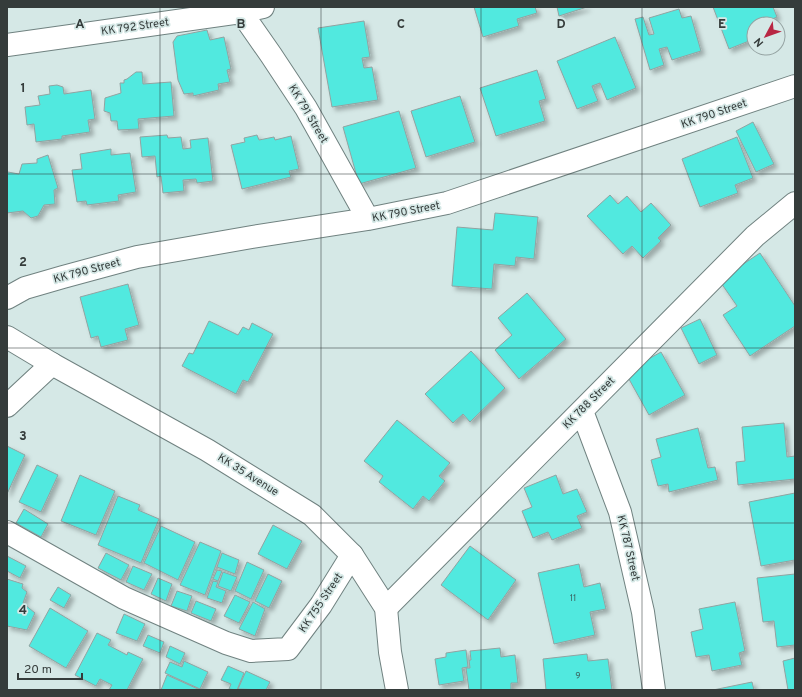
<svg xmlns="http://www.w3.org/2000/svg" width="802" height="697" viewBox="0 0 802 697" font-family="Overpass,sans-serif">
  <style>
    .building { fill: #51e9df; stroke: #91a3a1; filter: url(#shadow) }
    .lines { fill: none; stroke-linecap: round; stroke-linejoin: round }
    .minor-casing { stroke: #708280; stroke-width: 24 }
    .secondary-casing { stroke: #708280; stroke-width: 24 }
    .minor { stroke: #fff; stroke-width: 22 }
    .secondary { stroke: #fff; stroke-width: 22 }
    .grid { fill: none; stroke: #353c3b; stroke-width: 1; stroke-opacity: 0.55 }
    .labels { text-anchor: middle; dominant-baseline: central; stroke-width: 3.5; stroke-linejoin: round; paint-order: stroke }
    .number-label { font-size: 9px; fill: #3c6764 }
    .street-label { font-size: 11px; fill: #353c3b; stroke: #d5e8e6 }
    .grid-label { font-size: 13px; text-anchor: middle; font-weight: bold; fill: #353c3b; stroke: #d5e8e6; stroke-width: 3.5; stroke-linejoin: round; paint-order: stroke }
  </style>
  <defs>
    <filter id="shadow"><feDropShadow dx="3.5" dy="3.5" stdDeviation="2" flood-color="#0004"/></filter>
  </defs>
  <rect width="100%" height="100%" fill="#d5e8e6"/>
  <path class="building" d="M474,7H535L537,13L517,19L519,26L483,37Z
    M557,7H587L559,16Z
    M713,7H773L777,17L761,24H754V39L729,49Z
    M679,9L682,18L691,16L701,51L672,60L667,47L659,49L664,65L650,70L635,19L643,17L649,35L654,34L649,18Z
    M364,21L370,57L362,58L364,68L372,67L378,100L332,107L318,28Z
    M207,30L210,40L224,37L231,69L227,70L230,82L218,84L219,90L193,96V93L184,94L178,80L173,42L177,36Z
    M615,37L636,88L607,100L600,83L592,86L598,101L577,109L557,61Z
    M537,70L546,99L539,101L545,121L496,136L480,88Z
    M136,72H142L143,84L171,82L174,116L138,119L139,129L118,130L117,121H111L110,113L104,111L105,98L121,93L120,83H124V80L127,79Z
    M57,85L63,87L64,94L91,90L95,119L88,120L90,132L62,136V139L36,142L34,124L27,125L25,107L40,105L38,96L50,94L49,86Z
    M460,96L475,142L426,157L411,111Z
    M399,111L416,168L359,184L343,127Z
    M753,122L774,164L756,172L736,131Z
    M167,135L168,138L181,137L183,149L191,148L190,140L208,138L213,181L197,183L196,179L183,180L184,191L163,193L161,176L157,177L155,156L142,157L140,137Z
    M257,135L259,140L274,137L275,140L291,136L299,169L289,171L291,177L242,189L231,145L245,142L244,138Z
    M737,137L753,178L735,185L738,193L700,207L682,159Z
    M111,149V155L130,153L136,192L118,195L119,201L87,205L86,201L77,202L72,170L82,169L80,154Z
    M48,155L58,188L54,190L55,204L44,205L38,216L31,218L23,211L7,213V171L8,172L19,174L22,164L37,163V159Z
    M610,195L618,204L627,196L641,212L651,203L671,225L658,238L661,241L643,258L632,246L623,254L587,216Z
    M495,213L538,217L534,259L516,257L515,266L494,264L492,289L452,286L457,227L493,230Z
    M760,253L795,306V326L750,356L723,315L737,306L719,280Z
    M128,284L139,325L125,329L128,340L101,347L98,336L91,338L80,297Z
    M527,293L566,339L519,379L495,350L512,335L498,318Z
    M700,319L717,355L699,364L681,328Z
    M209,321L238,335L243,327L249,330L252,323L273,334L248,382L243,380L236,394L182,366L189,353L193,354Z
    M471,351L505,388L470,422L463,414L453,423L425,394Z
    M661,352L685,395L649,415L625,372Z
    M397,420L450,463L439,476L445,481L429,501L423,496L413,509L379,482L383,476L364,461Z
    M784,423L787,457L795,456V479L738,485L736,462L745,461L742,427Z
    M698,428L708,468L715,467L718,480L669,492L668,484L658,486L651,460L661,457L656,439Z
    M7,446L25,455L7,494Z
    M37,465L58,475L41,512L19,502Z
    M80,475L115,491L96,535L61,521Z
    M556,475L563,494L577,489L587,512L577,516L582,528L552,540L548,532L533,538L522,511L532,507L524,488Z
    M795,493V560L761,566L749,502Z
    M118,496L140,505L138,510L159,519L141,563L98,545Z
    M24,509L48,524L41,537L16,523Z
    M273,525L302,541L287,569L258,554Z
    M161,526L195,542L178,580L144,563Z
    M200,542L221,551L205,595L180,585Z
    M470,546L516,580L488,620L441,585Z
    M106,553L129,565L121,580L98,568Z
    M222,553L239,560L235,574L217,567Z
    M7,556L26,566L20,578L7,571Z
    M247,562L264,570L251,599L235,591Z
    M579,564L584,587L600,583L606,609L590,612L595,635L554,644L538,573Z
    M133,566L152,574L144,590L126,582Z
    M217,570L222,571L218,581L213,579Z
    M223,572L237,577L231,591L218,586Z
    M268,574L282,581L269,608L255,601Z
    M795,574V645L777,647L774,621L763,622L757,578Z
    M158,578L172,584L166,601L151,594Z
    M7,579L23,584L22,588L27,592L23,603L35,613L27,630L7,626Z
    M213,581L218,582L216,587L226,591L222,603L207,598Z
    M58,587L71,595L64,608L50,600Z
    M177,591L192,596L187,611L171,606Z
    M235,595L250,602L239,623L224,616Z
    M196,601L216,609L211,621L191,613Z
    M253,602L265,609L255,636L239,629Z
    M735,602L745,651L739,653L742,665L712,671L709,655L696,657L691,632L703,629L699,609Z
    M50,608L88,631L66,668L29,646Z
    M124,614L145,624L137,641L116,633Z
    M97,633L111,640L108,645L127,655L128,652L143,659L127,690H109L112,685L100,679L96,686L75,675Z
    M148,635L164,642L160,653L143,646Z
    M170,646L185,653L180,664L166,657Z
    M500,648L501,657L515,655L518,683H511V690H469L466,668H470L469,660H471L470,651Z
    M466,650L468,667L462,668L464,681L439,685L435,659L446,657V653Z
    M587,654L588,661L608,659L612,690H546L543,659Z
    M795,658V690H788L783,661Z
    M184,661L208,672L200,689L165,673L170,662L182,667Z
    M228,666L244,673L237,690L229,689L231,684L221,680Z
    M246,671L270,682L266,690L238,689Z
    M167,675L198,689V690H161Z
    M752,682L754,690H713Z"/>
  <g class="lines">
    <g class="minor-casing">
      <path id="minor" d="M241,12L271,55L306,108L368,219
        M7,45L241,12L263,7
        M7,298L25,288L63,277L137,257L252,237L368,219L447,203L795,86
        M7,406L52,364
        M582,411L620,512L643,612L654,690
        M7,532L124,598L226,643L251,651L288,649L321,605L352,555
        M386,608L755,236L795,203"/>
    </g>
    <g class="secondary-casing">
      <path id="secondary" d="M7,337L52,364L207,450L312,515L352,555L386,608L390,652L397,690"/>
    </g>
    <use href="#minor" class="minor"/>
    <use href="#secondary" class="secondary"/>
  </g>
  <path class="grid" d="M160,7V690M321,7V690M481,7V690M642,7V690M7,174H795M7,348H795M7,523H795"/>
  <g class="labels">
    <g class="number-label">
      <text x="573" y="598">11</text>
      <text x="578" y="676">9</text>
    </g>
    <g class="street-label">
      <text transform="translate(135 27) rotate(-8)">KK 792 Street</text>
      <text transform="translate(308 114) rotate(59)">KK 791 Street</text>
      <text transform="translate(714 114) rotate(-19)">KK 790 Street</text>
      <text transform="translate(406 212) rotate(-11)">KK 790 Street</text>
      <text transform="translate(87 271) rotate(-15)">KK 790 Street</text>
      <text transform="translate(589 403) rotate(-45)">KK 788 Street</text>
      <text transform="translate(248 475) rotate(32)">KK 35 Avenue</text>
      <text transform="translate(628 548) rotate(77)">KK 787 Street</text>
      <text transform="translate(321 603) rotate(-56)">KK 755 Street</text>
    </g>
  </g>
  <g class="grid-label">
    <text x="80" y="28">A</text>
    <text x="241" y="28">B</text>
    <text x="401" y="28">C</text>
    <text x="561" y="28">D</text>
    <text x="722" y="28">E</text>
    <text x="23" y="92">1</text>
    <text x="23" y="266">2</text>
    <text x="23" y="440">3</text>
    <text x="23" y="614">4</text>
  </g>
  <rect width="802" height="697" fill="none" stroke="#353c3b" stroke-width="16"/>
  <g transform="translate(766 36) rotate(229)"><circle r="19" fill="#d5e8e6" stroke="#95a3a2"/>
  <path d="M0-3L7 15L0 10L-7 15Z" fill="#b82743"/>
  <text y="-6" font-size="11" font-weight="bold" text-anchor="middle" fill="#353c3b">N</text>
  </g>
  <path d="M18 673v6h64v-6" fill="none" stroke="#353c3b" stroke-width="2"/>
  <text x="24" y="673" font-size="12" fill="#353c3b" stroke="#d5e8e6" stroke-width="3" paint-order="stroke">20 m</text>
</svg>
